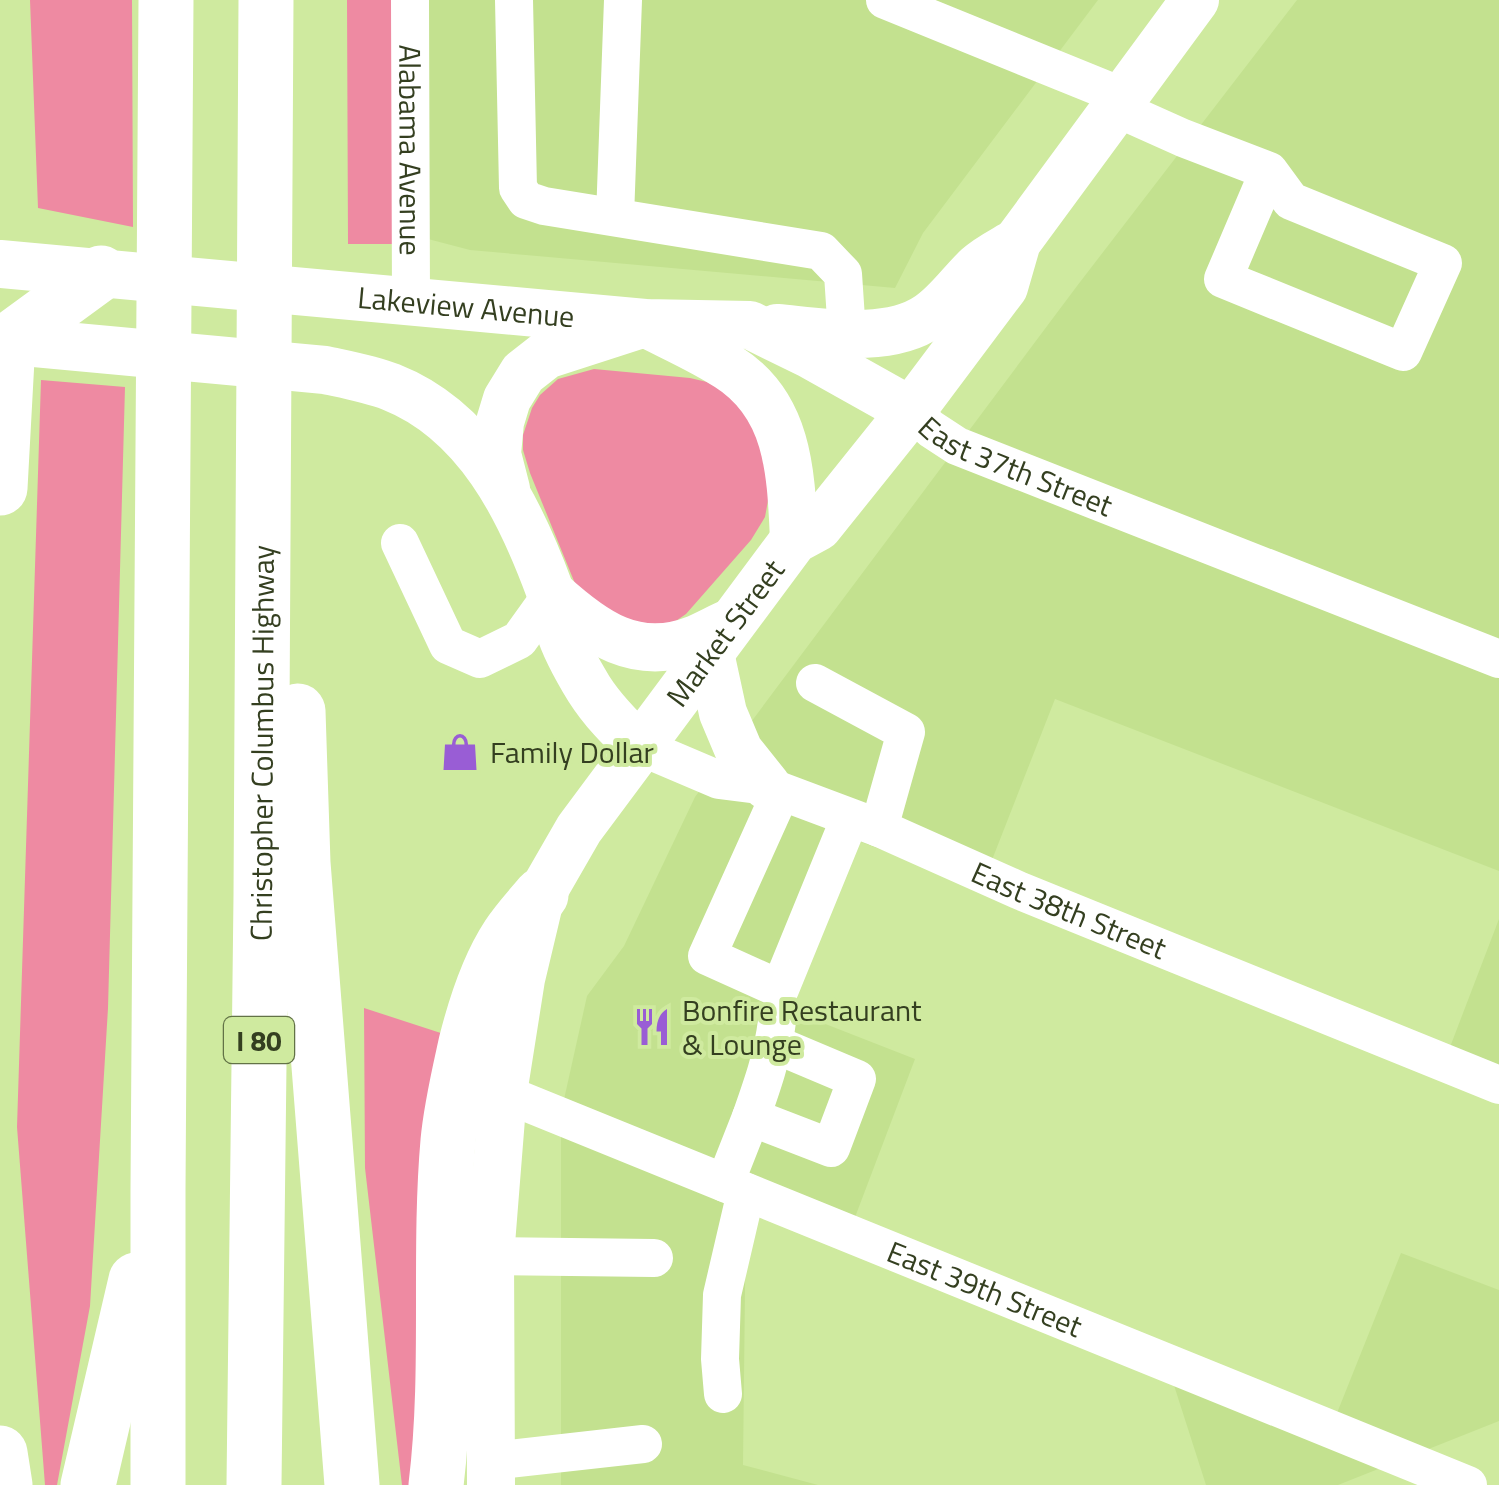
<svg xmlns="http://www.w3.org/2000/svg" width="1499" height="1485" viewBox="0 0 1499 1485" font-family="'Titillium Web',sans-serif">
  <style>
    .built { fill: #c3e18f }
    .green { fill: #ee8aa2 }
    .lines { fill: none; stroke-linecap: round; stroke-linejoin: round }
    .minor { stroke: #fff; stroke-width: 38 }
    .major { stroke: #fff; stroke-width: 48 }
    .highway { stroke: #fff; stroke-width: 55 }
    .labels { text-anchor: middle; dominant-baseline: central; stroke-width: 8; stroke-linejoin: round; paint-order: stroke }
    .shield { fill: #cfea9f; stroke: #627246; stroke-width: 2.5 }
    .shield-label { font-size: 28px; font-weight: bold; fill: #343f20 }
    .street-label { font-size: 30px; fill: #343f20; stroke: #cfea9f }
    .poi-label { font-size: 30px; fill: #343f20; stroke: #cfea9f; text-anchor: start }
  </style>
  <rect width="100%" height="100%" fill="#cfea9f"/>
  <path class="built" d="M406,0H1098L923,233L895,288L470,250L409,234Z
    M1297,0H1499V871L1055,699L981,888L856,840L787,1009L915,1059L846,1241L746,1201L743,1465L818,1485H561V1113L587,996L624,946L695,797L1077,286Z
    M1499,919V1090L1442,1068Z
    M1401,1253L1499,1290V1421L1338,1485H1206L1171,1376L1327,1438Z"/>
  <path class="green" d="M30,0H132L133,227L38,208Z
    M347,0H400L401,244H348Z
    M594,369L690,378L707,382L725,392L762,433L769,495L765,517L751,540L686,614L667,627L617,625L576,586L530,473L523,450V435L532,408L540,395L558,379Z
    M41,380L125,387L108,1008L90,1306L57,1485H45L17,1127Z
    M364,1008L453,1037L412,1485H402L365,1168Z"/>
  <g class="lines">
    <g class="minor">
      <path id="s1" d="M410,0L411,301"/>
      <path d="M514,0L518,188L526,200L544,206L821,251L843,274L847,334"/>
      <path d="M885,0L1124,97"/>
      <path d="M1116,108L1183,138L1269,171L1291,201L1443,263L1403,352L1223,279L1269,171"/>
      <path d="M615,217L623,0"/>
      <path id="s2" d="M911,411L931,429L957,446L1499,659"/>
      <path d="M400,543L448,645L480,659L519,640L552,594"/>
      <path d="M815,683L906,732L879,828"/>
      <path id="s3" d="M639,746L719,780L767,786L879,828L1018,890L1499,1085"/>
      <path d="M781,792L707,956L780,989L850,818"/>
      <path id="s4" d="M503,1093L1468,1485"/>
      <path d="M751,1117C762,1086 773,1055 777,1021"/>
      <path d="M725,1183L751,1117L831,1148L857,1079L774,1044"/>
      <path d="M490,1256L654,1258"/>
      <path d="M723,1394L720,1359L722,1295L746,1192"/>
      <path d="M491,1461L643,1444"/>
    </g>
    <g class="major">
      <path id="s5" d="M0,264L645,323L750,325L811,355L911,411"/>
      <path d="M777,328C822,332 889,344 929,316C948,303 961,283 978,267C989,257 1004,250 1017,242"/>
      <path d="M0,340L325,370C348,375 370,379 391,387C477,421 520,509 550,591C555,603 555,616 559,628C565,648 578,671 589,689C603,711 620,728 639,746"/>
      <path d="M506,489L497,454L500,422L507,399L523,373L546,355L645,323C672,337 702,350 728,367C790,406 791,475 794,540"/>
      <path d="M552,594C594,632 636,663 696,639C708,634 720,627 732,622"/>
      <path d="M710,653L723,713L739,751L767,786"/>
      <path id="s6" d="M491,1485L490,1256L503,1093L521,979L541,895L579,829L794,540L818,527L911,411L1004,287L1017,242L1195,0"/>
    </g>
    <g class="highway">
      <path d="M0,488L8,341L101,273"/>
      <path d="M298,711L303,863L352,1485"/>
      <path d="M0,1453L5,1485"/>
      <path d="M88,1485L136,1280"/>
      <path d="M158,1485V1190L166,0"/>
      <path id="s7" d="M254,1485L261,896L266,0"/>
      <path d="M436,1485C450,1371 438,1255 448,1141C451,1108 459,1075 466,1043C475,1007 487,968 508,936C517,922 530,908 541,895"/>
    </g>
  </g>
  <defs>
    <g id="shop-bare" transform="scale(3)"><path d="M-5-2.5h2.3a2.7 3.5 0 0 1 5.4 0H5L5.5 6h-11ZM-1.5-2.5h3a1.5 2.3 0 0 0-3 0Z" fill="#995dd5" stroke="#cfea9f" stroke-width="2.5" paint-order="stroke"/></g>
    <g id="restaurant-bare" transform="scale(3)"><path d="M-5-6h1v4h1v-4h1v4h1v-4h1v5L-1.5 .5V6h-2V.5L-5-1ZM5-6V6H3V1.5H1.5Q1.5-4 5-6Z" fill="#995dd5" stroke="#cfea9f" stroke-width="2.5" paint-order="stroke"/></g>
  </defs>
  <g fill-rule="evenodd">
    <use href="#shop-bare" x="460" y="752"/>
    <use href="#restaurant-bare" x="652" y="1027"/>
  </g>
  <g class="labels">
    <rect class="shield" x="224" y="1017" width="70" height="46" rx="8"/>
    <g class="shield-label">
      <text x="259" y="1040">I 80</text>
    </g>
    <g class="street-label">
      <text stroke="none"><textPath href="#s1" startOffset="150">Alabama Avenue</textPath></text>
      <text stroke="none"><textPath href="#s5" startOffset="468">Lakeview Avenue</textPath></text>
      <text stroke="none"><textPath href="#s2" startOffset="120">East 37th Street</textPath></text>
      <text stroke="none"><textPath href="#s6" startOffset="915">Market Street</textPath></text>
      <text stroke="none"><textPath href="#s7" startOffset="742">Christopher Columbus Highway</textPath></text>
      <text stroke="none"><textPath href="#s3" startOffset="462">East 38th Street</textPath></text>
      <text stroke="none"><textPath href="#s4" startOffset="520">East 39th Street</textPath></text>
    </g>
    <g class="poi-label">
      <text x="490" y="752">Family Dollar</text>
      <text x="682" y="1010">Bonfire Restaurant<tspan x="682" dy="34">&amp; Lounge</tspan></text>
    </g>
  </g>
</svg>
